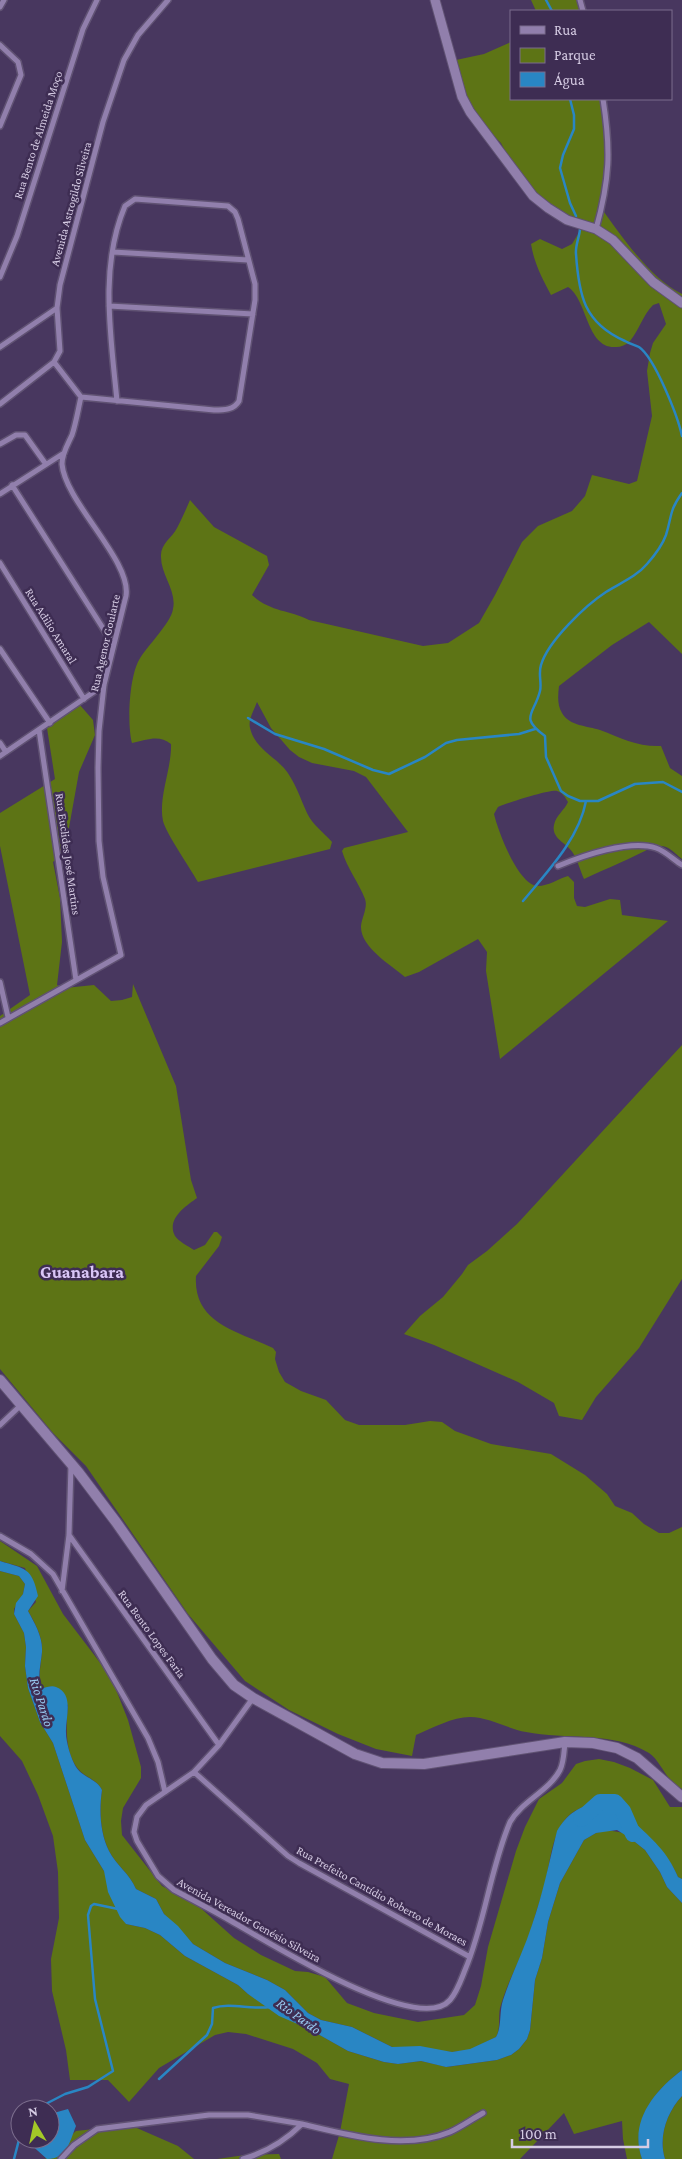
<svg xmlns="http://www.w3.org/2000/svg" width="682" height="2159" viewBox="0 0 682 2159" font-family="'Crimson Pro',serif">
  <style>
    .green { fill: #5d7415 }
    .water { fill: #2986c4 }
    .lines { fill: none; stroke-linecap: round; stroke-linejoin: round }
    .stream { stroke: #2986c4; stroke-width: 2.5 }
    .river { stroke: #2986c4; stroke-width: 16 }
    .minor-casing { stroke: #605273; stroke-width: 8 }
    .tertiary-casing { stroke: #605273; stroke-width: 11 }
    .secondary-casing { stroke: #605273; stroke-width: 12 }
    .minor { stroke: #917fac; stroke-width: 5 }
    .tertiary { stroke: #917fac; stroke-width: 9 }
    .secondary { stroke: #917fac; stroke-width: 10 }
    .labels { text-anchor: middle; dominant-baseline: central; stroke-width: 5; stroke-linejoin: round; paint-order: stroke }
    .street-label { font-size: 12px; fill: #d6cce4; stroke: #3e2d53 }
    .water-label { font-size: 14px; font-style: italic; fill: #97c7ee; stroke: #3e2d53 }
    .district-label { font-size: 18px; font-weight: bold; fill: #d9c6f6; stroke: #3e2d53 }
  </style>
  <rect width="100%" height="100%" fill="#48375f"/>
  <path class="green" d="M531,0H577L580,11H536Z
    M511,42V99H601L608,169L602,209C621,236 652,280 682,294V654L649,622L612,645L559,686C558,695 557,705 562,713C569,726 588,726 600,730C621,738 638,747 661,746L670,768L682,776V859C672,851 668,844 654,846C631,859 607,868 584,879C580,870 578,861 573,853C567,843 551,839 554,825C556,815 564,811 568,802C565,797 563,793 557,791C551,789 507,803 498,807L494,814C498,831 518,885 538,886C548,886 558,879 568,876L574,882V898L577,906L585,907L610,899L620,900L622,915L668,921L500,1059L486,971L487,952L478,939L419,972L405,977C391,965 360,947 361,926C362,917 368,907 365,899C359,883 347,868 342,851L344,848L408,832L366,777L354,771L312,763L299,757L290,750L271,728L257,702C254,710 248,720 250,728C255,748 272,755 284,768C295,781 300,798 307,813C312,824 324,833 332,842L330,849L198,882C190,868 166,833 163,821C158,797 172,768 171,744C159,734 147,740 132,743C127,724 129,678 139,660C147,646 171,623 173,609C177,591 161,575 161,557C160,544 172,538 177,528C182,519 186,509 190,500L214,527L267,556L269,565L252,595C270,612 289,610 309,620L423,646L448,643L479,623L495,595L522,542L538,526L572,511L585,496L592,475L629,484L637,481L652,416L647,371L650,353L653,343L666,324L659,303L653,305C643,315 639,330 630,341C626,345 621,347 616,347C586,349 588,300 568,287L551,295C542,278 534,263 531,244L540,239L562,249L572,244L583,226L553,213L519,179L501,143L484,127L470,110L456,60L484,54Z
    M79,704L93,720L95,735L79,772L65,850L53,862L60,898L62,942L57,985L65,988L94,985L111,1001L122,1000L132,997L133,984L176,1086L191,1180L197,1198C186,1206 166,1219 175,1236C178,1241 188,1246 194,1250L205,1245L214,1232H217L222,1237L219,1246L196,1276C193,1323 237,1331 273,1348L276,1352L275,1359L279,1372L285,1382L301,1391L326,1400L345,1420L359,1425H405L430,1421L442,1422L455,1431L491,1444L551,1454L585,1475L607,1494L615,1506L632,1513L644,1524L659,1533H669L682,1527V1789C665,1780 661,1761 649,1753C613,1731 565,1740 526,1732C508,1729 489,1717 470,1717C453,1717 432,1728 416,1735L412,1756L376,1749L338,1734L289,1710L245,1681L188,1614L86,1466L53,1433L0,1369V1016L30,995L0,846V813L55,779L47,728L44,724Z
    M682,1045V1279L639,1348L596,1397L582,1420L559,1416L554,1403L518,1382L434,1345L404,1334L420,1316L443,1297L462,1274L468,1265L487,1251L517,1224Z
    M0,1541L37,1566L63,1614L111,1677L128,1720L141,1767V1778L123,1808L121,1821L122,1835L162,1886L195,1903L234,1938L261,1955L295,1971L308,1972L325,1977L347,2003L374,2013L418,2022L464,2015L475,2005L481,1986L488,1947L516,1851L525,1827L539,1799L562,1783L576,1764L585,1761L599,1759L614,1762L630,1768L653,1780L670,1807H682V1879L678,1877C667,1851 647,1837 626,1818C615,1807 609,1803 593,1805C554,1810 553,1848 546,1879C543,1893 537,1908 533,1923C525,1952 508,1979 500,2008C498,2018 501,2028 496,2037L470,2050L452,2052L392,2047L352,2027L321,2020L308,2013L285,1990L267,1980L225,1963L193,1944L164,1914L156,1899L136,1889C130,1874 116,1865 109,1851C100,1832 99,1810 102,1790C98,1781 88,1778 81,1772C64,1756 66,1726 68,1705L46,1688L41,1687C38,1676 41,1663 42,1652C43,1637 35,1623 28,1611L36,1602L25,1568L0,1561Z
    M0,1571L19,1576L25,1584L23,1594L14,1609V1614L24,1633L26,1647L25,1666L28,1688L40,1722L53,1743L85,1840L104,1871L126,1924L145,1928L160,1935L185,1956L238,1985L248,1994L348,2051L384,2062L398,2064L421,2061L447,2067L497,2060L511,2055L519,2049L527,2039L530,2030L535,1980L542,1958L548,1922L560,1883L584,1840L596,1833L607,1830L624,1833L645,1850L660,1872L667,1887L682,1903V2070C653,2092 630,2122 642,2159H627L623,2139L622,2121L574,2134L564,2113L520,2159H332L340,2132L349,2084L330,2079L317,2063L293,2049L246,2034L228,2032L215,2035L159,2068L129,2102L108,2080H70L66,2050L52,1991L51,1959L59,1918L58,1872L53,1836L38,1795L22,1761L0,1736Z
    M682,2096V2159H665C658,2137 667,2112 682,2096Z
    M130,2125L178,2146L194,2159H45L76,2131Z
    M279,2154L281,2159H217L245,2155Z"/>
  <path class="water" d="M0,1561C25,1569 32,1567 38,1596L28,1611C35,1624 43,1637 42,1652C41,1663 37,1678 41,1688C47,1688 51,1685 56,1687C75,1694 65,1719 66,1733C66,1742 71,1759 76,1767C82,1777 97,1779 102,1790C99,1810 100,1833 109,1851C116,1865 130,1874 136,1889L156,1899L164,1914L178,1926L193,1944L225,1963L267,1980L285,1990L308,2013L321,2020L352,2027L392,2047L420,2046L452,2052L470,2049L496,2037C502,2027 499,2012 503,2000C511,1975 524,1950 532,1925C543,1894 549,1862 557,1831C569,1810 590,1798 615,1807C622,1809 627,1816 633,1821C653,1840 667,1851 678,1877L682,1879V1903L667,1887L660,1872L645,1850L630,1838L617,1830L596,1833L584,1840L560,1883L548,1922L542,1958L535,1980L530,2030L527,2039L519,2049L511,2055L497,2060L446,2067L421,2061L398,2064L384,2062L348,2051L309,2029L279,2016L248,1994L238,1985L185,1956L160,1935L145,1928L126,1924L120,1917L108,1892L104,1871L85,1840L53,1743L40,1722L28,1688L25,1666L26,1647L24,1633L14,1614L16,1603L23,1594L25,1584L19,1576L0,1571Z
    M682,2070V2096C667,2112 658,2137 665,2159H642C629,2122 653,2092 682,2070Z
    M68,2109L76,2126C70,2141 67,2159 47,2159L28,2142L30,2139H50V2114Z"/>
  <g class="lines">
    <path class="stream" d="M546,0L552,11
      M570,99L574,115V129L563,155L560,168L570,203L576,216
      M580,228C580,236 575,245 576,254C577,269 580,293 586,306C594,323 609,334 625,341C630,344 635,345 639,347C655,358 678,417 682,436
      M682,493C669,511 672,516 666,535C662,546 655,555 647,564C636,577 620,583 606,592C586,605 548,641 541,665C538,674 542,683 540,691C534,715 519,717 545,736L546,757L561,791L568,796L580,801H598L635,784L663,782L682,792
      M248,718L275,734L324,749L373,770L389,774L425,757L446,743L457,740L519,734L535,729
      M523,901C547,872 579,839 586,801
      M159,2079L207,2035L212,2024L213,2008C230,2002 251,2010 270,2007
      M36,2109L65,2094L88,2087L113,2071L95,1999L88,1915L91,1906L94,1904L118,1909
      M14,2159L20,2136"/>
    <path class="river" d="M581,1819L600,1802H615L623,1811L633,1834"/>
    <g class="minor-casing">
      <path id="minor" d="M580,0L583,11
        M0,7L4,0
        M0,45L18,62L21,75L0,126
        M596,229C610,179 611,150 603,99
        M113,252L248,260
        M0,277L17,236L83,29L97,0
        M109,306L253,314
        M0,347L57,308
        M81,397L214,410C224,410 234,410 239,401L255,300V284L238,219L235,212L228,206L135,199L125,206C99,267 111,337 117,401
        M0,404L54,362L60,351L57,308L60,285L103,122L124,60L138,35L168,0
        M0,444L16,435H25L45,463
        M12,485L113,644
        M0,494L64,453
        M0,563L84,699
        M0,649L50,723
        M39,730L76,980
        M0,743L6,752
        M0,756L104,685
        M558,866C582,856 630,839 656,848C665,851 674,860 682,865
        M0,982L8,1017
        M0,1023L121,955L103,877L99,841L98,768L99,731L104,685L126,596C132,561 65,502 62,464C62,453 68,444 72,435C76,423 78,410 81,397L54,362
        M0,1425L21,1405
        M69,1535L219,1745
        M0,1536L31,1554L53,1574L148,1738L158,1762L165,1792
        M62,1591L69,1535L71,1465
        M253,1698L219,1745L194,1772L146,1805L137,1817L134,1832L137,1841L158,1876L174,1890C193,1900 212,1910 231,1921C265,1940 418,2037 450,2000C457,1992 461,1980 465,1970C485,1923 490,1869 510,1822C522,1801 549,1791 560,1770C564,1762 564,1751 565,1742
        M194,1772L288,1856L299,1863L470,1957
        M61,2159L74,2145L97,2129L209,2115H248L302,2124
        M243,2159C267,2152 285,2141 302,2124C348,2135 404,2151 450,2132C461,2127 472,2119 483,2113"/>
    </g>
    <g class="tertiary-casing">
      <path id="tertiary" d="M435,0L462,97L470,112L533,196L548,208L567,220L596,229L613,240L653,282L682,303"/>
    </g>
    <g class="secondary-casing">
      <path id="secondary" d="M0,1380L79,1473L116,1522L212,1659L234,1685L253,1698L355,1754L382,1763L424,1764L565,1742L593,1743L617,1748L637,1758L682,1797"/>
    </g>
    <use href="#minor" class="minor"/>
    <use href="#tertiary" class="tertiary"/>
    <use href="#secondary" class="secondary"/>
  </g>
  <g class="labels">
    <g class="street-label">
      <text transform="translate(38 135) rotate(-72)">Rua Bento de Almeida Moço</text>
      <text transform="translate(71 204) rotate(-75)">Avenida Astrogildo Silveira</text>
      <text transform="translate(51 626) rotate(58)">Rua Adilio Amaral</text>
      <text transform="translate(105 643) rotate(-77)">Rua Agenor Goularte</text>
      <text transform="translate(68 854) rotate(82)">Rua Euclides José Martins</text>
      <text transform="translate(152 1634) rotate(54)">Rua Bento Lopes Faria</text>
      <text transform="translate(382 1896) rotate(29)">Rua Prefeito Cantídio Roberto de Moraes</text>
      <text transform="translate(249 1920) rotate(29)">Avenida Vereador Genésio Silveira</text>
    </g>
    <g class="water-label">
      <text transform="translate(42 1702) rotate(72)">Rio Pardo</text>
      <text transform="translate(299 2016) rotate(36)">Rio Pardo</text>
    </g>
    <g class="district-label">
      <text x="82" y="1272">Guanabara</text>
    </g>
  </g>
  <rect x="510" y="10" width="162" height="90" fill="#3e2d53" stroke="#7b6d8d"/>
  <rect x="520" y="26" width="25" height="8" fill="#917fac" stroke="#7b6d8d"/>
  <text x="554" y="35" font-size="15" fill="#d6cce4">Rua</text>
  <rect x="520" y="48" width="25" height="15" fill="#5d7415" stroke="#7b6d8d"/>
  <text x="554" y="60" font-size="15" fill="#d6cce4">Parque</text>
  <rect x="520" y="72" width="25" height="15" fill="#2986c4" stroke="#7b6d8d"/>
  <text x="554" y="85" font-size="15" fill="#d6cce4">Água</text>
  <g transform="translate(35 2124) rotate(351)"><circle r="24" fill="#3e2d53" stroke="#7b6d8d"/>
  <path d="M0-4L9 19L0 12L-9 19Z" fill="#a3c927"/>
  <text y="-8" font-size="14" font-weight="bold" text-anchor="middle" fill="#d6cce4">N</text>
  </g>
  <path d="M512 2139v8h136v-8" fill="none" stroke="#d6cce4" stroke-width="2.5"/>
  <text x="520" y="2139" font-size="15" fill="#d6cce4" stroke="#3e2d53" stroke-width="4" paint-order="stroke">100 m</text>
</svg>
